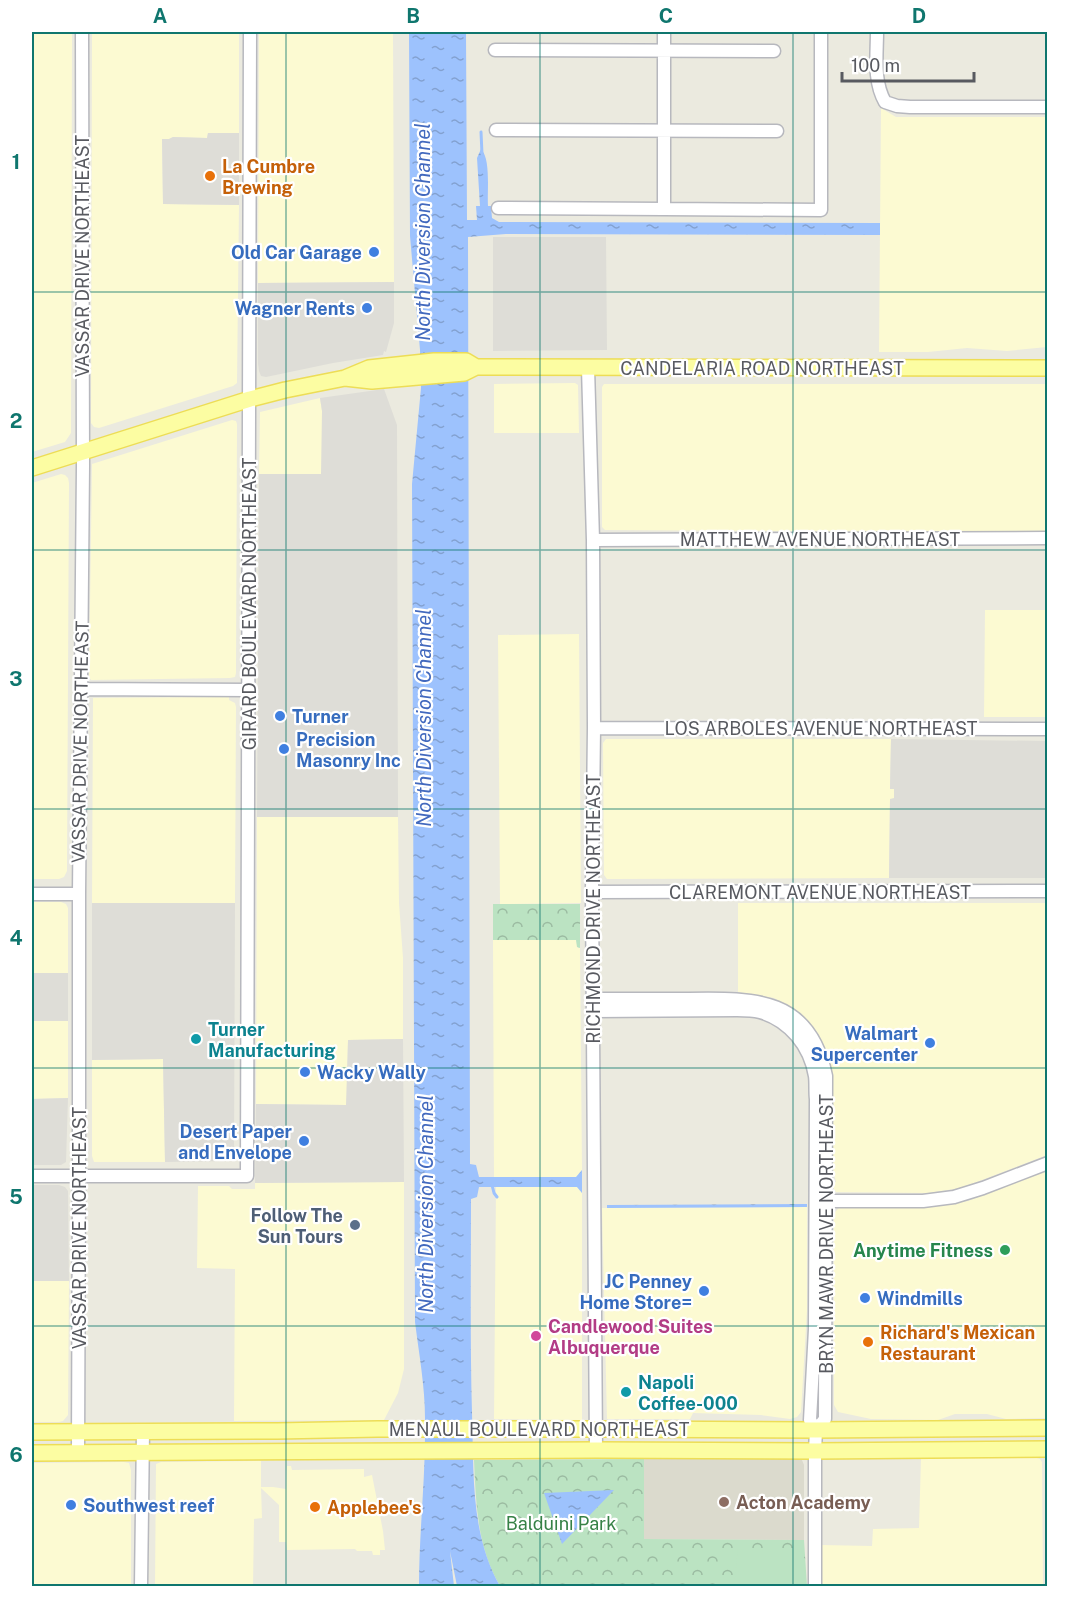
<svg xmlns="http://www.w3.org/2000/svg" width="1079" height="1618" viewBox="0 0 1079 1618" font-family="'Public Sans',sans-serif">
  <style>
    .commercial { fill: #fcfad2 }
    .industrial { fill: #deddd7 }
    .education { fill: #dbdacd }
    .park { fill: url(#park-crowns) }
    .pitch { fill: #bbe3c2 }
    .water { fill: url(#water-ripples) }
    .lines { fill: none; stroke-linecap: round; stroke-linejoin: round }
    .stream { stroke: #9dc2fd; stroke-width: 3 }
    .minor-casing { stroke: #b7b8be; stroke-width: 15 }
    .major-casing { stroke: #eddd56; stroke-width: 18 }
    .minor { stroke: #fff; stroke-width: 12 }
    .major { stroke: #fcfda2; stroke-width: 15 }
    .grid { fill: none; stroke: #0f766e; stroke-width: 1.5; stroke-opacity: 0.55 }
    .food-dot { fill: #e8710a; stroke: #fff; stroke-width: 2 }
    .shop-dot { fill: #3f7fe0; stroke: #fff; stroke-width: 2 }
    .culture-dot { fill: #0f9aa8; stroke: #fff; stroke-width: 2 }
    .service-dot { fill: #5c6f8a; stroke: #fff; stroke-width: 2 }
    .leisure-dot { fill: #2e9e5b; stroke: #fff; stroke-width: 2 }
    .hotel-dot { fill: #d1479c; stroke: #fff; stroke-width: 2 }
    .education-dot { fill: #8d6e63; stroke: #fff; stroke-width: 2 }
    .labels { text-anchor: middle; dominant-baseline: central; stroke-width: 4.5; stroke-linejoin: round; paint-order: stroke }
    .food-label { font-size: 18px; font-weight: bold; fill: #c56008; stroke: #fff; text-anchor: start }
    .shop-label { font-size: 18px; font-weight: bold; fill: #366cbe; stroke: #fff; text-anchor: end }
    .street-label { font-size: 18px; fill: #585a60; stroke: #fff }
    .culture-label { font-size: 18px; font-weight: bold; fill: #0d838f; stroke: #fff; text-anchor: start }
    .service-label { font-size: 18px; font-weight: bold; fill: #4e5e75; stroke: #fff; text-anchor: end }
    .leisure-label { font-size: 18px; font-weight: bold; fill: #27864d; stroke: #fff; text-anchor: end }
    .hotel-label { font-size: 18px; font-weight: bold; fill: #b23c85; stroke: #fff; text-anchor: start }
    .education-label { font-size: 18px; font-weight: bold; fill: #785e54; stroke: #fff; text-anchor: start }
    .park-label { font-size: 18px; fill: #368146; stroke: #fff }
    .water-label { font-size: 20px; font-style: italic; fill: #4269be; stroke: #fff }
    .neatline { fill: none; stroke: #0f766e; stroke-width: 2 }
    .grid-label { font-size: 20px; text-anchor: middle; font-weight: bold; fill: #0f766e }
  </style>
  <defs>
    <pattern id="park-crowns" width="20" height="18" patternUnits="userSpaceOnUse" patternTransform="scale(1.5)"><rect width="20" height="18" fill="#bbe3c2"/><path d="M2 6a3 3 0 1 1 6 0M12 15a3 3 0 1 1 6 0" fill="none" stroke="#9bbba1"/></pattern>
    <pattern id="water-ripples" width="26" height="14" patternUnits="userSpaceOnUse" patternTransform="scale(1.5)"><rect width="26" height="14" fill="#9dc2fd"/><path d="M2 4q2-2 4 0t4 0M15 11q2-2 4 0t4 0" fill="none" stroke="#83a1d0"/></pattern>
  </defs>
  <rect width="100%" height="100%" fill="#ebeadf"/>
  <path class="commercial" d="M32,32H72L71,433L65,442L32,452Z
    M92,32H239V133H208L207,138L173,137L169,139L162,140L163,204L239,205L237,383L233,386L99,428L94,427L91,423Z
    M259,32H393L394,282L258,283Z
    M881,108L896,117H1047V347L1007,351L967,348L928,352H879Z
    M575,383L578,385L579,433H494V384Z
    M604,384H1047V533L605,530L602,527V387Z
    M320,398L322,411V474H259L260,412Z
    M232,420L236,421L237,424L236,673L235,677L230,678L91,680L89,677L92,464Z
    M61,474L65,475L68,478L69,483L67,871L64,877L59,879H32V483Z
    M985,610H1047V717H984Z
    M579,634L581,903L500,904L498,635Z
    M229,697V700L235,703L236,707L235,903H92L93,698Z
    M606,739H891L890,788H894V799H890L889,878L607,879L604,875L603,743Z
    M257,817H398L399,903L403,958V1039L348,1040L347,1105L256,1104Z
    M32,902H61L66,904L68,908V973H32Z
    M738,903H1047V1155L961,1188L928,1193L836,1192L832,1186V1182H836L833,1169L832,1075L828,1056L819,1035L807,1020L793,1009L774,998L738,992Z
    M493,940H576L578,948H580L582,1170L577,1177H494Z
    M32,1021H68V1098L32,1099Z
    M163,1059L165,1162H94L92,1156V1060Z
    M1047,1170V1418L1006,1419L987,1414H955L938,1420L871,1419L838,1412L834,1405V1213L839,1208L931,1207L968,1201Z
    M404,1182V1369L398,1393L384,1420L234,1421L235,1269L197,1268L198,1186H229L232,1189H255V1183Z
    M496,1187H577L582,1193V1420L494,1419Z
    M807,1207V1310L801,1412L797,1417L790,1419L761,1415L693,1413L690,1419H607L602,1208Z
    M32,1281H69L68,1415L63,1421L59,1422H32Z
    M921,1458H1037L1040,1459L1042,1462L1043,1586H821V1545L872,1546L873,1529L919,1528Z
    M261,1461V1487H273L286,1489L287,1466H291L292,1470L364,1469V1477L372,1475L383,1531L385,1550H380V1555H373L372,1551H357L355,1549L287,1550L286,1542H279V1505L261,1488L262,1518L254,1519L253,1586H155L156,1464L161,1462Z
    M124,1462L129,1463L131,1470V1586H32V1463Z"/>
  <path class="industrial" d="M208,133H239V205L163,204L162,139H169L173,137L207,138Z
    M493,237H606L607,350L493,351Z
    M394,282V323L386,352L384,351L383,355L333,363L266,377L261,376L259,371L258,364V283Z
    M384,389L397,425L398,817H257L259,474H321L322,411L320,398Z
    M891,739L1047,741V878H889L890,799L894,798V789H890Z
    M92,903H235L234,1157L230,1161L165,1162L163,1059L92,1060Z
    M32,973H68V1021H32Z
    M403,1039L404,1182L255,1183L256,1104L346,1105L348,1040Z
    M68,1098L66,1162L61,1165H32V1099Z
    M32,1185H59L65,1187L68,1191L69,1281H32Z"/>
  <path class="education" d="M644,1459H799L802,1460L804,1465V1540L643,1539Z"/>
  <path class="park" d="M493,904H580V948L577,947L576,940H493Z
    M644,1459V1539L804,1540L807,1586H500C477,1547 476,1504 474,1460Z"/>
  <path class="pitch" d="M738,1549H797L804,1554L805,1586H734Z"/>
  <path class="water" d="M409,32H466L467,220H477L476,206H480L477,158L481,149C491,159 487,191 488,206H491L492,218L499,222L880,223V235L506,234L468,237L470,1164L476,1165L479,1177H576L582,1170V1193L577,1187H479L477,1197L471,1199C471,1270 470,1342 472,1413C474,1471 470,1534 500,1586H457L450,1551L454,1586H419C419,1531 426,1475 425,1419C425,1387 419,1354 415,1322L412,484L421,388L420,350L410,236Z
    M807,1204V1207L607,1208V1205Z
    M614,1490L562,1544L544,1493Z"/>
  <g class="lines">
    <path class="stream" d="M481,132L482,154
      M492,1185L494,1193L497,1197"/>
    <g class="minor-casing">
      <path id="minor" d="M664,32V209L821,210V32
        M877,32C877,55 873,81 885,102L897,106L910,107H1048
        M495,50L774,51
        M496,130L777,131
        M498,208L664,209
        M588,368L593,540L594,728L592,892L596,1450
        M593,540L1048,538
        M81,689L249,690
        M594,728L1048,729
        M592,892L1048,891
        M32,894H79
        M593,999C624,999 655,999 686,999C754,998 810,996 826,1076L825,1419L816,1430L815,1451V1586
        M593,1011L737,1010C744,1010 753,1010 760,1012C789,1020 810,1046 815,1076C816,1083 815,1091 816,1099L815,1329L810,1420L816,1430
        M32,1176H247L250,32
        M820,1201H923L954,1197L983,1188L1048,1163
        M78,1453L79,1176V894L83,466L82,32
        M141,1586L143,1431"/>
    </g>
    <g class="major-casing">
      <path id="major" d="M345,378L372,381L464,373L476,367L1048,368
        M32,468L250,399L285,390L345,378L369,368L434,361H466L476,367
        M32,1432L277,1431L378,1429H596L816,1430L1048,1428
        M32,1453L596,1450L815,1451L1048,1449"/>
    </g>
    <use href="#minor" class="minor"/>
    <use href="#major" class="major"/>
  </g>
  <path class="grid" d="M286,32V1586M540,32V1586M793,32V1586M32,292H1048M32,550H1048M32,809H1048M32,1068H1048M32,1326H1048"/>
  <g class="food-dot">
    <circle cx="210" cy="176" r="6"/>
    <circle cx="868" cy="1342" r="6"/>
    <circle cx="315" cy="1507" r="6"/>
  </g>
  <g class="shop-dot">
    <circle cx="374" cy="252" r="6"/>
    <circle cx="367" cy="308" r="6"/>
    <circle cx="280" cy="716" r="6"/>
    <circle cx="284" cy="749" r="6"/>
    <circle cx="930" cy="1043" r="6"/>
    <circle cx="305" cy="1072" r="6"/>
    <circle cx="304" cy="1141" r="6"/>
    <circle cx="704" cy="1291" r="6"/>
    <circle cx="865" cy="1298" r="6"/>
    <circle cx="71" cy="1505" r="6"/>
  </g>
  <g class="culture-dot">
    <circle cx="196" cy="1039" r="6"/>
    <circle cx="626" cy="1392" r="6"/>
  </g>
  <circle class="service-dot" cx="355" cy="1225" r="6"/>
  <circle class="leisure-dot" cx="1005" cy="1250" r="6"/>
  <circle class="hotel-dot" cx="536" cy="1336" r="6"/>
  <circle class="education-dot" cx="724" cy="1502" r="6"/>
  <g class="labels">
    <g class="food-label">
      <text x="222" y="166">La Cumbre<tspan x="222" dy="21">Brewing</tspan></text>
      <text x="880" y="1332">Richard's Mexican<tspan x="880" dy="21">Restaurant</tspan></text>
      <text x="327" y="1507">Applebee's</text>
    </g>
    <g class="shop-label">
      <text x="362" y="252">Old Car Garage</text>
      <text x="355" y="308">Wagner Rents</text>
      <text x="292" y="716" text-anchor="start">Turner</text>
      <text x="296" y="739" text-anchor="start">Precision<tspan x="296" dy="21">Masonry Inc</tspan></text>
      <text x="918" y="1033">Walmart<tspan x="918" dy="21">Supercenter</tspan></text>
      <text x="317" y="1072" text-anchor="start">Wacky Wally</text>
      <text x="292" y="1131">Desert Paper<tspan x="292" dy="21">and Envelope</tspan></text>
      <text x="692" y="1281">JC Penney<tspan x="692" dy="21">Home Store=</tspan></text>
      <text x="877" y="1298" text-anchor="start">Windmills</text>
      <text x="83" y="1505" text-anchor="start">Southwest reef</text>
    </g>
    <g class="street-label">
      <text transform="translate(82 256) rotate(-90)">VASSAR DRIVE NORTHEAST</text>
      <text x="762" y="368">CANDELARIA ROAD NORTHEAST</text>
      <text x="820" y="539">MATTHEW AVENUE NORTHEAST</text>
      <text transform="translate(249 604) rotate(-90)">GIRARD BOULEVARD NORTHEAST</text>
      <text x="821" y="728">LOS ARBOLES AVENUE NORTHEAST</text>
      <text transform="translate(80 742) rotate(-89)">VASSAR DRIVE NORTHEAST</text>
      <text x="820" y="892">CLAREMONT AVENUE NORTHEAST</text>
      <text transform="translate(593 909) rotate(-90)">RICHMOND DRIVE NORTHEAST</text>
      <text transform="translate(79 1228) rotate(-90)">VASSAR DRIVE NORTHEAST</text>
      <text transform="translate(826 1234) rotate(-90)">BRYN MAWR DRIVE NORTHEAST</text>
      <text x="539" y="1429">MENAUL BOULEVARD NORTHEAST</text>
    </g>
    <g class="culture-label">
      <text x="208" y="1029">Turner<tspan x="208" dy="21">Manufacturing</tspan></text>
      <text x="638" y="1382">Napoli<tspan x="638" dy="21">Coffee-000</tspan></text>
    </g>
    <g class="service-label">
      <text x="343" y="1215">Follow The<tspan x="343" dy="21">Sun Tours</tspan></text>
    </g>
    <g class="leisure-label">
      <text x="993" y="1250">Anytime Fitness</text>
    </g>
    <g class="hotel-label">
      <text x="548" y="1326">Candlewood Suites<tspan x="548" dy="21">Albuquerque</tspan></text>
    </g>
    <g class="education-label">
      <text x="736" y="1502">Acton Academy</text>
    </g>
    <g class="park-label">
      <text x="561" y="1523">Balduini Park</text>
    </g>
    <g class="water-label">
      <text transform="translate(423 232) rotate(-90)">North Diversion Channel</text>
      <text transform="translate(424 718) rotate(-90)">North Diversion Channel</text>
      <text transform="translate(426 1204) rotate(-90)">North Diversion Channel</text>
    </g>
  </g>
  <rect width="1079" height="1618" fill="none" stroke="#ffffff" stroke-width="66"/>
  <path d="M842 72v9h132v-9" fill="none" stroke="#585a60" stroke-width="3"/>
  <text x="851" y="72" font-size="18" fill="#585a60" stroke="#ffffff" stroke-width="4.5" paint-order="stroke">100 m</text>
  <rect x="33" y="33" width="1013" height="1552" class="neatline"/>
  <g class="grid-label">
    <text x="160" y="23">A</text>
    <text x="413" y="23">B</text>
    <text x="666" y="23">C</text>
    <text x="919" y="23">D</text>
    <text x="16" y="169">1</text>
    <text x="16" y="428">2</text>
    <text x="16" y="686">3</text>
    <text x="16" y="945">4</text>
    <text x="16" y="1204">5</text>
    <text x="16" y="1462">6</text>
  </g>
</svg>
